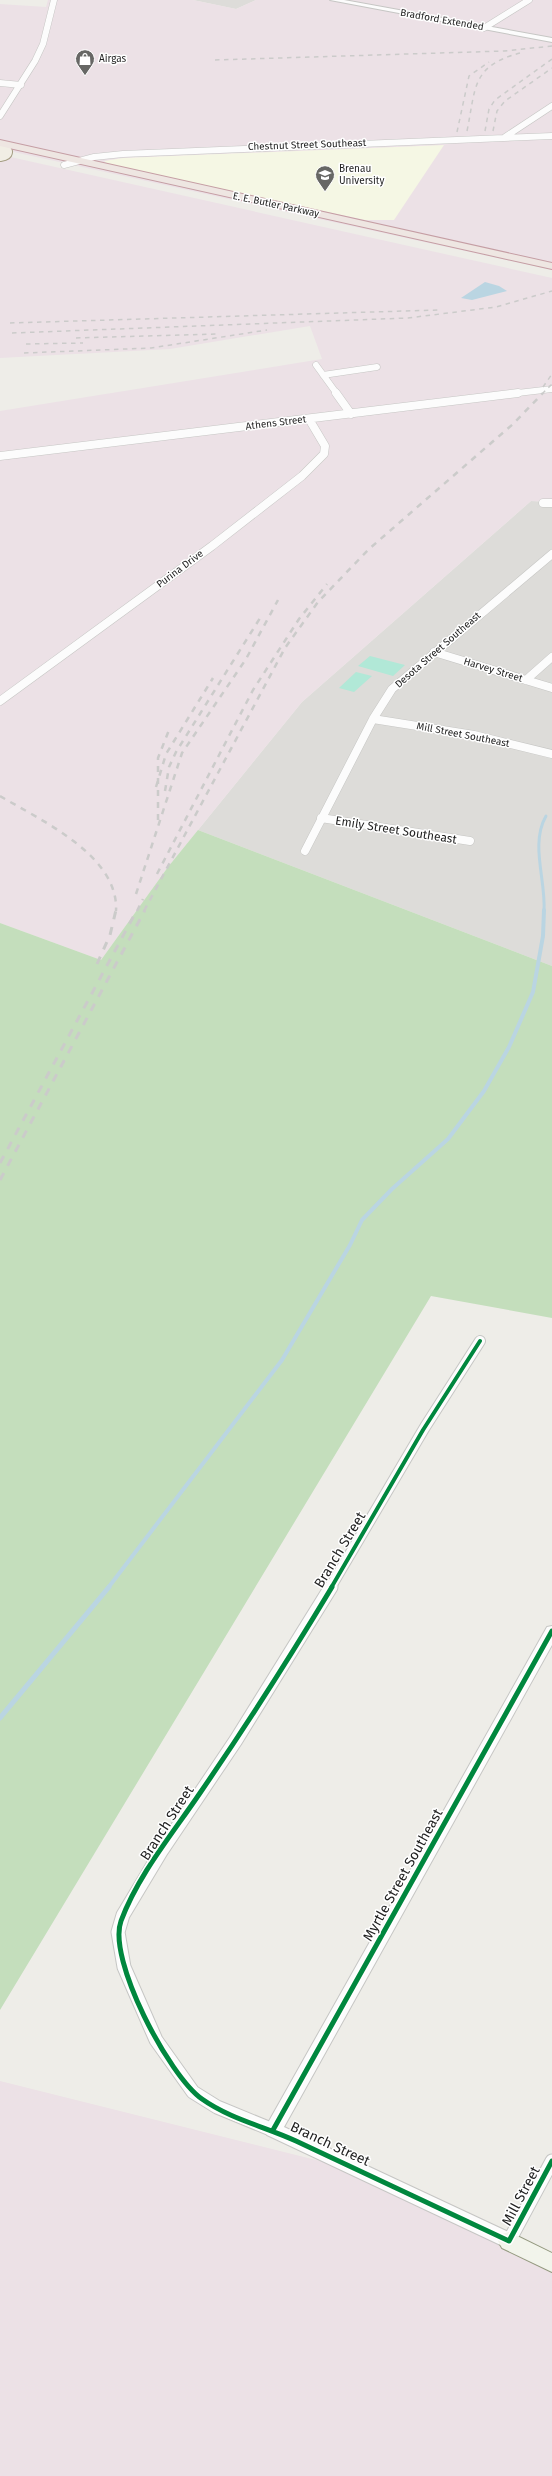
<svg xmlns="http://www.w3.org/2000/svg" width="552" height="2476" viewBox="0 0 552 2476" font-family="'Fira Sans',sans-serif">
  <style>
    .residential { fill: #dddcd9 }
    .industrial { fill: #ece1e6 }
    .education { fill: #f5f7e4 }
    .forest { fill: #c4debc }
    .pitch { fill: #b1e8d7 }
    .water { fill: #bad5e2 }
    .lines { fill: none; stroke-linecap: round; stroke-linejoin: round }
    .stream-far2 { stroke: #bad5e2; stroke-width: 3 }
    .stream-far1 { stroke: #bad5e2; stroke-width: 4 }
    .stream { stroke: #bad5e2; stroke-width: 5 }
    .minor-far3-casing { stroke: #c6c6c4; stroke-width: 7 }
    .minor-far2-casing { stroke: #c6c6c4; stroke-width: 9 }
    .minor-far1-casing { stroke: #c6c6c4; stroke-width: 12 }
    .minor-casing { stroke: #c6c6c4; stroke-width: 15 }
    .tertiary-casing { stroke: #c6c6c4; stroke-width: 2 }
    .secondary-casing { stroke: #94997f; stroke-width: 2 }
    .primary-casing { stroke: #a59e84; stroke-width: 18 }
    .trunk-casing { stroke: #c59ea4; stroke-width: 2 }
    .minor-far3 { stroke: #fcfcfc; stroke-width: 6 }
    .minor-far2 { stroke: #fcfcfc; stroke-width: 8 }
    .minor-far1 { stroke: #fcfcfc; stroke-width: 10 }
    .minor { stroke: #fcfcfc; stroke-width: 13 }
    .tertiary { fill: #fcfcfc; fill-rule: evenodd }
    .secondary { fill: #f2f4eb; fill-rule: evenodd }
    .primary { stroke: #f1eee5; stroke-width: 16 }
    .trunk { fill: #eee6e2; fill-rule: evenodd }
    .rail-far2 { stroke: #cbcbca; stroke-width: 1.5; stroke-dasharray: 4.5 4.5; stroke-linecap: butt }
    .rail-far1 { stroke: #cbcbca; stroke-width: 2.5; stroke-dasharray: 6 6; stroke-linecap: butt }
    .rail { stroke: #cbcbca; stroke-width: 3; stroke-dasharray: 8 8; stroke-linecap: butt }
    .cycleway-far1-casing { stroke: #fff; stroke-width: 6 }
    .cycleway-casing { stroke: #fff; stroke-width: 8 }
    .cycleway-far1 { stroke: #00873e; stroke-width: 4 }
    .cycleway { stroke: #00873e; stroke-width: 5 }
    .labels { text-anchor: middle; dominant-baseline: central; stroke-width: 3; stroke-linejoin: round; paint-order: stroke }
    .far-street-label { font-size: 10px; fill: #1f1f1f; stroke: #fff }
    .far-poi-label { font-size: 10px; fill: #1f1f1f; stroke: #fff; text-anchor: start }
    .street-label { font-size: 12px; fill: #1f1f1f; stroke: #fff }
    .near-street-label { font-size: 14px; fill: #1f1f1f; stroke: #fff }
  </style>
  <rect width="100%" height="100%" fill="#eeede8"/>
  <path class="residential" d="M193,0H256L236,9Z
    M531,501L552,502V966L198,830L302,702Z"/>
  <path class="industrial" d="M48,0H193L236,9L256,0H552V270L0,149V4L46,7Z
    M6,156L552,278V502L531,501L302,702L168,867L101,960L0,923V411L322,359L310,326L170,349L0,358V157Z
    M0,2081L352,2169L552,2255V2476H0Z"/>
  <path class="education" d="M444,145L394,220H365L109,165L104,161L123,158Z"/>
  <path class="forest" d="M198,830L552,966V1318L431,1296L0,2010V923L101,960L168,867Z"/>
  <path class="pitch" d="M370,656L405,665L393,676L358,666Z
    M356,672L372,676L354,692L339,688Z"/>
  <path class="water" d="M485,282L499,286L507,291L472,300L461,298Z"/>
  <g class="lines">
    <path class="stream-far2" d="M544,911C546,880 530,844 546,816"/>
    <path class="stream-far1" d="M108,1588L282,1360L350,1245L362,1220L392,1189L448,1139L484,1091L509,1047L533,992L543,936L544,910"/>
    <path class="stream" d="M0,1718L109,1587"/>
    <g class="minor-far3-casing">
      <path id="minor-far3" d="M484,28L529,0
        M0,83L21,85
        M0,116L35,61L43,44L54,0
        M505,137L552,106
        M64,165L94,157L123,154L552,136
        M316,365L337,394
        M323,375L377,367
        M509,394L552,389"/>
    </g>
    <g class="minor-far2-casing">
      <path id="minor-far2" d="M336,393L351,414
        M0,456L518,393
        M543,503H552
        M434,652L552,688
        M526,680L552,657
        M0,701L212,546L302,476L324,454L325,446L309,419
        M373,719L474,735L552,754
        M321,818L470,841
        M305,851L373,719L392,689L552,554"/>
    </g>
    <g class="minor-far1-casing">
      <path id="minor-far1" d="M330,1588L425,1427L480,1341"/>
    </g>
    <g class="minor-casing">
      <path id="minor" d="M273,2130L217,2107L193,2092L156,2040L124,1967L118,1932L123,1915L162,1850L236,1740L331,1587
        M509,2241L552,2161"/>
    </g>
    <g class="tertiary-casing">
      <path id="tertiary" d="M330,0H344L552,38V42Z
        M552,1626V1645L284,2127L515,2235L518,2241L515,2247L509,2249L267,2135L264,2130L547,1627Z"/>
    </g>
    <g class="secondary-casing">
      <path id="secondary" d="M509,2232L552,2253V2272L502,2248L498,2241L502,2234Z"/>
    </g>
    <g class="primary-casing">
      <path id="primary" d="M0,153L4,152"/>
    </g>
    <g class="trunk-casing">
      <path id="trunk" d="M0,140L552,263V269L0,146Z"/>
    </g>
    <use href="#minor-far3" class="minor-far3"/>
    <use href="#minor-far2" class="minor-far2"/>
    <use href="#minor-far1" class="minor-far1"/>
    <use href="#minor" class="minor"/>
    <use href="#tertiary" class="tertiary"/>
    <use href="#secondary" class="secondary"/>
    <use href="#primary" class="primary"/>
    <use href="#trunk" class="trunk"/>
    <path class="rail-far2" d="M215,60L504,51L552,46
      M467,131C476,88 471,66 520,53
      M485,131L489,109L495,100L552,59
      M493,131L497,111L505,101L552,68
      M457,132L469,76L489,62
      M10,323L438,310
      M12,333L408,318L496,307L552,291
      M76,338L218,334
      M26,344L83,343
      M24,353L151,348L267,330
      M543,387L552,374
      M542,394L552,384"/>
    <path class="rail-far1" d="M156,787L166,754L213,678
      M165,791L169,767L176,752L262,615
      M0,796C40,820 119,855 116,911
      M158,820V758L169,730
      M157,874L253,690L299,619L327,584
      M136,894L182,753L246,659L278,600
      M137,911L143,899
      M144,911L285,648L318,602L369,549L513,424L543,393"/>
    <path class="rail" d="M97,964L110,935L116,910
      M0,1163L137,910
      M0,1180L145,910"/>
    <g class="cycleway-far1-casing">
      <path id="cycleway-far1" d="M331,1588L423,1430L480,1341"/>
    </g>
    <g class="cycleway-casing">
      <path id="cycleway" d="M332,1587C290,1657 246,1726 200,1793C173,1833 138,1875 121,1921C107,1959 169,2076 202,2099C230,2119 266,2127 296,2141C367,2174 438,2208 509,2241L552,2161
        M273,2130L552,1631"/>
    </g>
    <use href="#cycleway-far1" class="cycleway-far1"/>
    <use href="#cycleway" class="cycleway"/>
  </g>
  <defs>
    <g id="shop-pin" transform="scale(1)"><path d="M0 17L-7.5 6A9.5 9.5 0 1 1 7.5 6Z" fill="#676765" stroke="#fff"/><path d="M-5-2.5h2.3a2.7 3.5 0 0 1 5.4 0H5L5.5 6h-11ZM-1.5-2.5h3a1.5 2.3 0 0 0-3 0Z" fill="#fff"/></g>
    <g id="university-pin" transform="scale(1)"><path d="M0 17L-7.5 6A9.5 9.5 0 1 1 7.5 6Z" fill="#676765" stroke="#fff"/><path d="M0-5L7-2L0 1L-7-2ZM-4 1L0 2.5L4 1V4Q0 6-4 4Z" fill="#fff"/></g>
  </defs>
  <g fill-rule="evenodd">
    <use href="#shop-pin" x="85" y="59"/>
    <use href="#university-pin" x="325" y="175"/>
  </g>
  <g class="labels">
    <g class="far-street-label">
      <text transform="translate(442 20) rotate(10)">Bradford Extended</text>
      <text transform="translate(307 145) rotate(-2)">Chestnut Street Southeast</text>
      <text transform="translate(276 205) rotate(12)">E. E. Butler Parkway</text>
      <text transform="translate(276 423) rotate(-7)">Athens Street</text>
      <text transform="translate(180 569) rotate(-37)">Purina Drive</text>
      <text transform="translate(438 650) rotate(-41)">Desota Street Southeast</text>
      <text transform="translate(493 670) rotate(17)">Harvey Street</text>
      <text transform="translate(463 735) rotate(11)">Mill Street Southeast</text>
    </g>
    <g class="far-poi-label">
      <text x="99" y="59">Airgas</text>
      <text x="339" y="169">Brenau<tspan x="339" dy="12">University</tspan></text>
    </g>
    <g class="street-label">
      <text transform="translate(396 830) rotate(9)">Emily Street Southeast</text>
    </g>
    <g class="near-street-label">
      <text transform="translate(340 1550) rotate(-59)">Branch Street</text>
      <text transform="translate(167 1823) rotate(-57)">Branch Street</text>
      <text transform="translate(403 1875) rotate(-61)">Myrtle Street Southeast</text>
      <text transform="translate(330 2144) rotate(25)">Branch Street</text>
      <text transform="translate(521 2196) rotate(-62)">Mill Street</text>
    </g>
  </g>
</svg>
